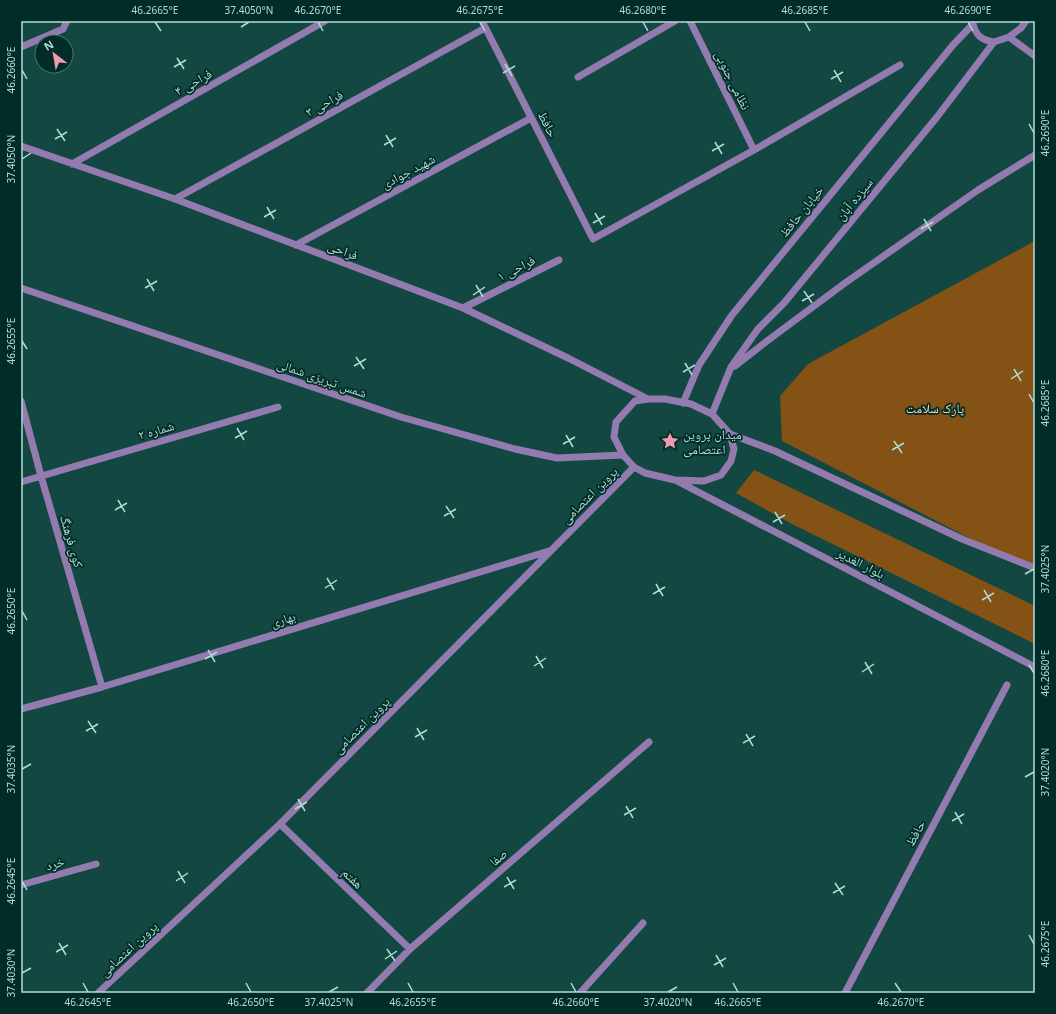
<svg xmlns="http://www.w3.org/2000/svg" width="1056" height="1014" viewBox="0 0 1056 1014" font-family="'Noto Sans','Noto Naskh Arabic',sans-serif">
  <style>
    .green { fill: #845215 }
    .lines { fill: none; stroke-linecap: round; stroke-linejoin: round }
    .minor { stroke: #937baf; stroke-width: 7 }
    .ticks { fill: none; stroke: #b1dcd6; stroke-width: 1.5 }
    .labels { text-anchor: middle; dominant-baseline: central; stroke-width: 3.5; stroke-linejoin: round; paint-order: stroke }
    .street-label { font-size: 13px; fill: #b1dcd6; stroke: #012c28 }
    .park-label { font-size: 13px; fill: #fad7b5; stroke: #012c28 }
    .poi-label { font-size: 13px; fill: #b1dcd6; stroke: #012c28; text-anchor: start }
    .neatline { fill: none; stroke: #b1dcd6; stroke-width: 1.5 }
    .ticks-label { font-size: 10px; text-anchor: middle; fill: #b1dcd6 }
  </style>
  <rect width="100%" height="100%" fill="#134842"/>
  <path class="green" d="M1035,241V572L782,441L780,396L808,364Z
    M754,470L1035,606V644L792,524L736,493Z"/>
  <g class="lines">
    <path class="minor" d="M482,21L593,239L754,150L900,65
      M690,21L754,150
      M973,24C976,36 982,40 994,42
      M1009,37L1021,28L1026,21
      M21,47L63,29L67,21
      M578,77L675,21
      M21,146L175,199L463,308L568,358L648,399H665L691,404L712,414L730,434L734,449L731,461L721,475L704,481L675,480L645,473L634,467L623,455L614,437L616,422L635,401L648,399
      M72,164L325,21
      M175,199L485,28
      M296,245L531,118
      M21,288L401,417L515,449L557,458L623,455
      M463,308L559,260
      M735,366L767,341L845,283L978,190L1035,155
      M21,401L41,476L102,687
      M683,403L699,365L732,315L953,45L973,24V21
      M712,414L731,367L758,329L784,303L937,117L994,42L1009,37L1035,56
      M730,434L775,451L962,539L1035,568
      M677,481L1035,667
      M21,482L278,407
      M21,709L102,687L549,551
      M280,824L410,949
      M21,885L96,864
      M98,993L280,824L634,467
      M367,993L410,949L649,742
      M580,993L643,923
      M845,993L1007,685"/>
  </g>
  <path class="ticks" d="M155,22L161,31M318,22L323,31M480,22L485,31M643,22L648,31M805,22L810,31M968,22L973,31M241,27L249,22M177,58L184,69M505,64L512,76M174,67L186,60M22,70L27,79M834,70L841,82M503,73L515,66M831,79L843,72M1029,124L1034,133M57,129L65,141M386,135L393,147M55,139L67,132M715,142L722,154M384,145L396,138M712,151L724,144M22,159L31,153M267,207L274,219M595,213L602,225M264,217L276,210M924,219L931,231M593,223L605,216M921,229L933,222M147,279L154,291M476,285L483,297M145,288L157,281M804,291L812,303M473,295L485,287M802,301L814,294M22,341L27,349M356,357L364,369M685,363L692,375M354,366L366,359M1014,369L1021,381M683,372L695,365M1011,379L1023,371M1029,394L1034,403M237,428L244,440M566,435L573,447M235,438L247,431M894,441L902,453M563,444L575,437M892,450L904,443M118,500L125,512M446,506L454,518M115,510L127,503M775,512L782,524M444,516L456,509M773,522L785,515M1025,574L1034,569M327,578L334,590M656,584L663,596M325,588L337,580M984,590L991,602M653,594L665,587M982,600L994,593M22,611L27,620M208,650L215,662M536,656L543,668M205,659L217,652M865,662L872,674M1029,665L1034,673M534,666L546,658M862,672L874,664M88,721L96,733M417,728L424,740M86,731L98,724M746,734L753,746M415,737L427,730M743,743L755,736M22,769L31,764M1025,777L1034,772M298,799L305,811M626,806L633,818M295,809L307,802M955,812L962,824M624,815L636,808M952,821L964,814M178,871L185,883M507,877L514,889M22,881L27,890M176,881L188,873M835,883L843,895M504,887L516,880M833,893L845,886M1029,935L1034,944M59,943L66,955M387,949L395,961M56,952L68,945M716,955L723,967M385,959L397,951M714,965L726,958M22,973L31,968M83,983L88,992M246,983L251,992M408,983L413,992M571,983L576,992M733,983L738,992M895,983L901,992M329,992L338,987M668,992L677,987"/>
  <defs>
    <g id="sight-bare" transform="scale(1.38)"><path d="M0-6L1.8-2.2L6-1.7L2.9 1.2L3.7 5.4L0 3.3L-3.7 5.4L-2.9 1.2L-6-1.7L-1.8-2.2Z" fill="#f29aad" stroke="#012c28" stroke-width="2.5" paint-order="stroke"/></g>
  </defs>
  <g fill-rule="evenodd">
    <use href="#sight-bare" x="670" y="441"/>
  </g>
  <g class="labels">
    <g class="street-label">
      <text transform="translate(733 80) rotate(64)">نظامی جنوبی</text>
      <text transform="translate(193 82) rotate(-29)">فراحی ۴</text>
      <text transform="translate(324 103) rotate(-29)">فراحی ۳</text>
      <text transform="translate(548 124) rotate(63)">حافظ</text>
      <text transform="translate(408 171) rotate(-28)">شهید جوادی</text>
      <text transform="translate(854 199) rotate(-51)">سیزده آبان</text>
      <text transform="translate(801 211) rotate(-51)">خیابان حافظ</text>
      <text transform="translate(343 250) rotate(21)">فراحی</text>
      <text transform="translate(516 268) rotate(-27)">فراحی ۱</text>
      <text transform="translate(322 378) rotate(19)">شمس تبریزی شمالی</text>
      <text transform="translate(156 430) rotate(-16)">شماره ۲</text>
      <text transform="translate(589 495) rotate(-45)">پروین اعتصامی</text>
      <text transform="translate(72 541) rotate(74)">کوی فرهنگ</text>
      <text transform="translate(861 563) rotate(27)">بلوار الغدیر</text>
      <text transform="translate(283 619) rotate(-17)">بهاری</text>
      <text transform="translate(361 725) rotate(-45)">پروین اعتصامی</text>
      <text transform="translate(915 833) rotate(-62)">حافظ</text>
      <text transform="translate(498 857) rotate(-41)">صفا</text>
      <text transform="translate(55 863) rotate(-16)">خرد</text>
      <text transform="translate(353 878) rotate(44)">هفتم</text>
      <text transform="translate(128 949) rotate(-43)">پروین اعتصامی</text>
    </g>
    <g class="park-label">
      <text x="935" y="408">پارک سلامت</text>
    </g>
    <g class="poi-label">
      <text x="683" y="434">میدان پروین<tspan x="683" dy="15">اعتصامی</tspan></text>
    </g>
  </g>
  <rect width="1056" height="1014" fill="none" stroke="#012c28" stroke-width="44"/>
  <g transform="translate(54 54) rotate(329)"><circle r="19" fill="#012c28" stroke="#47726e"/>
  <path d="M0-3L7 15L0 10L-7 15Z" fill="#f29aad"/>
  <text y="-6" font-size="11" font-weight="bold" text-anchor="middle" fill="#b1dcd6">N</text>
  </g>
  <rect x="22" y="22" width="1012" height="970" class="neatline"/>
  <g class="ticks-label">
    <text x="155" y="14">46.2665°E</text>
    <text x="249" y="14">37.4050°N</text>
    <text x="318" y="14">46.2670°E</text>
    <text x="480" y="14">46.2675°E</text>
    <text x="643" y="14">46.2680°E</text>
    <text x="805" y="14">46.2685°E</text>
    <text x="968" y="14">46.2690°E</text>
    <text transform="translate(11 70) rotate(-90)" y="4">46.2660°E</text>
    <text transform="translate(1045 133) rotate(-90)" y="4">46.2690°E</text>
    <text transform="translate(11 159) rotate(-90)" y="4">37.4050°N</text>
    <text transform="translate(11 341) rotate(-90)" y="4">46.2655°E</text>
    <text transform="translate(1045 403) rotate(-90)" y="4">46.2685°E</text>
    <text transform="translate(1045 569) rotate(-90)" y="4">37.4025°N</text>
    <text transform="translate(11 611) rotate(-90)" y="4">46.2650°E</text>
    <text transform="translate(1045 673) rotate(-90)" y="4">46.2680°E</text>
    <text transform="translate(11 769) rotate(-90)" y="4">37.4035°N</text>
    <text transform="translate(1045 772) rotate(-90)" y="4">37.4020°N</text>
    <text transform="translate(11 881) rotate(-90)" y="4">46.2645°E</text>
    <text transform="translate(1045 944) rotate(-90)" y="4">46.2675°E</text>
    <text transform="translate(11 973) rotate(-90)" y="4">37.4030°N</text>
    <text x="88" y="1006">46.2645°E</text>
    <text x="251" y="1006">46.2650°E</text>
    <text x="329" y="1006">37.4025°N</text>
    <text x="413" y="1006">46.2655°E</text>
    <text x="576" y="1006">46.2660°E</text>
    <text x="668" y="1006">37.4020°N</text>
    <text x="738" y="1006">46.2665°E</text>
    <text x="901" y="1006">46.2670°E</text>
  </g>
</svg>
